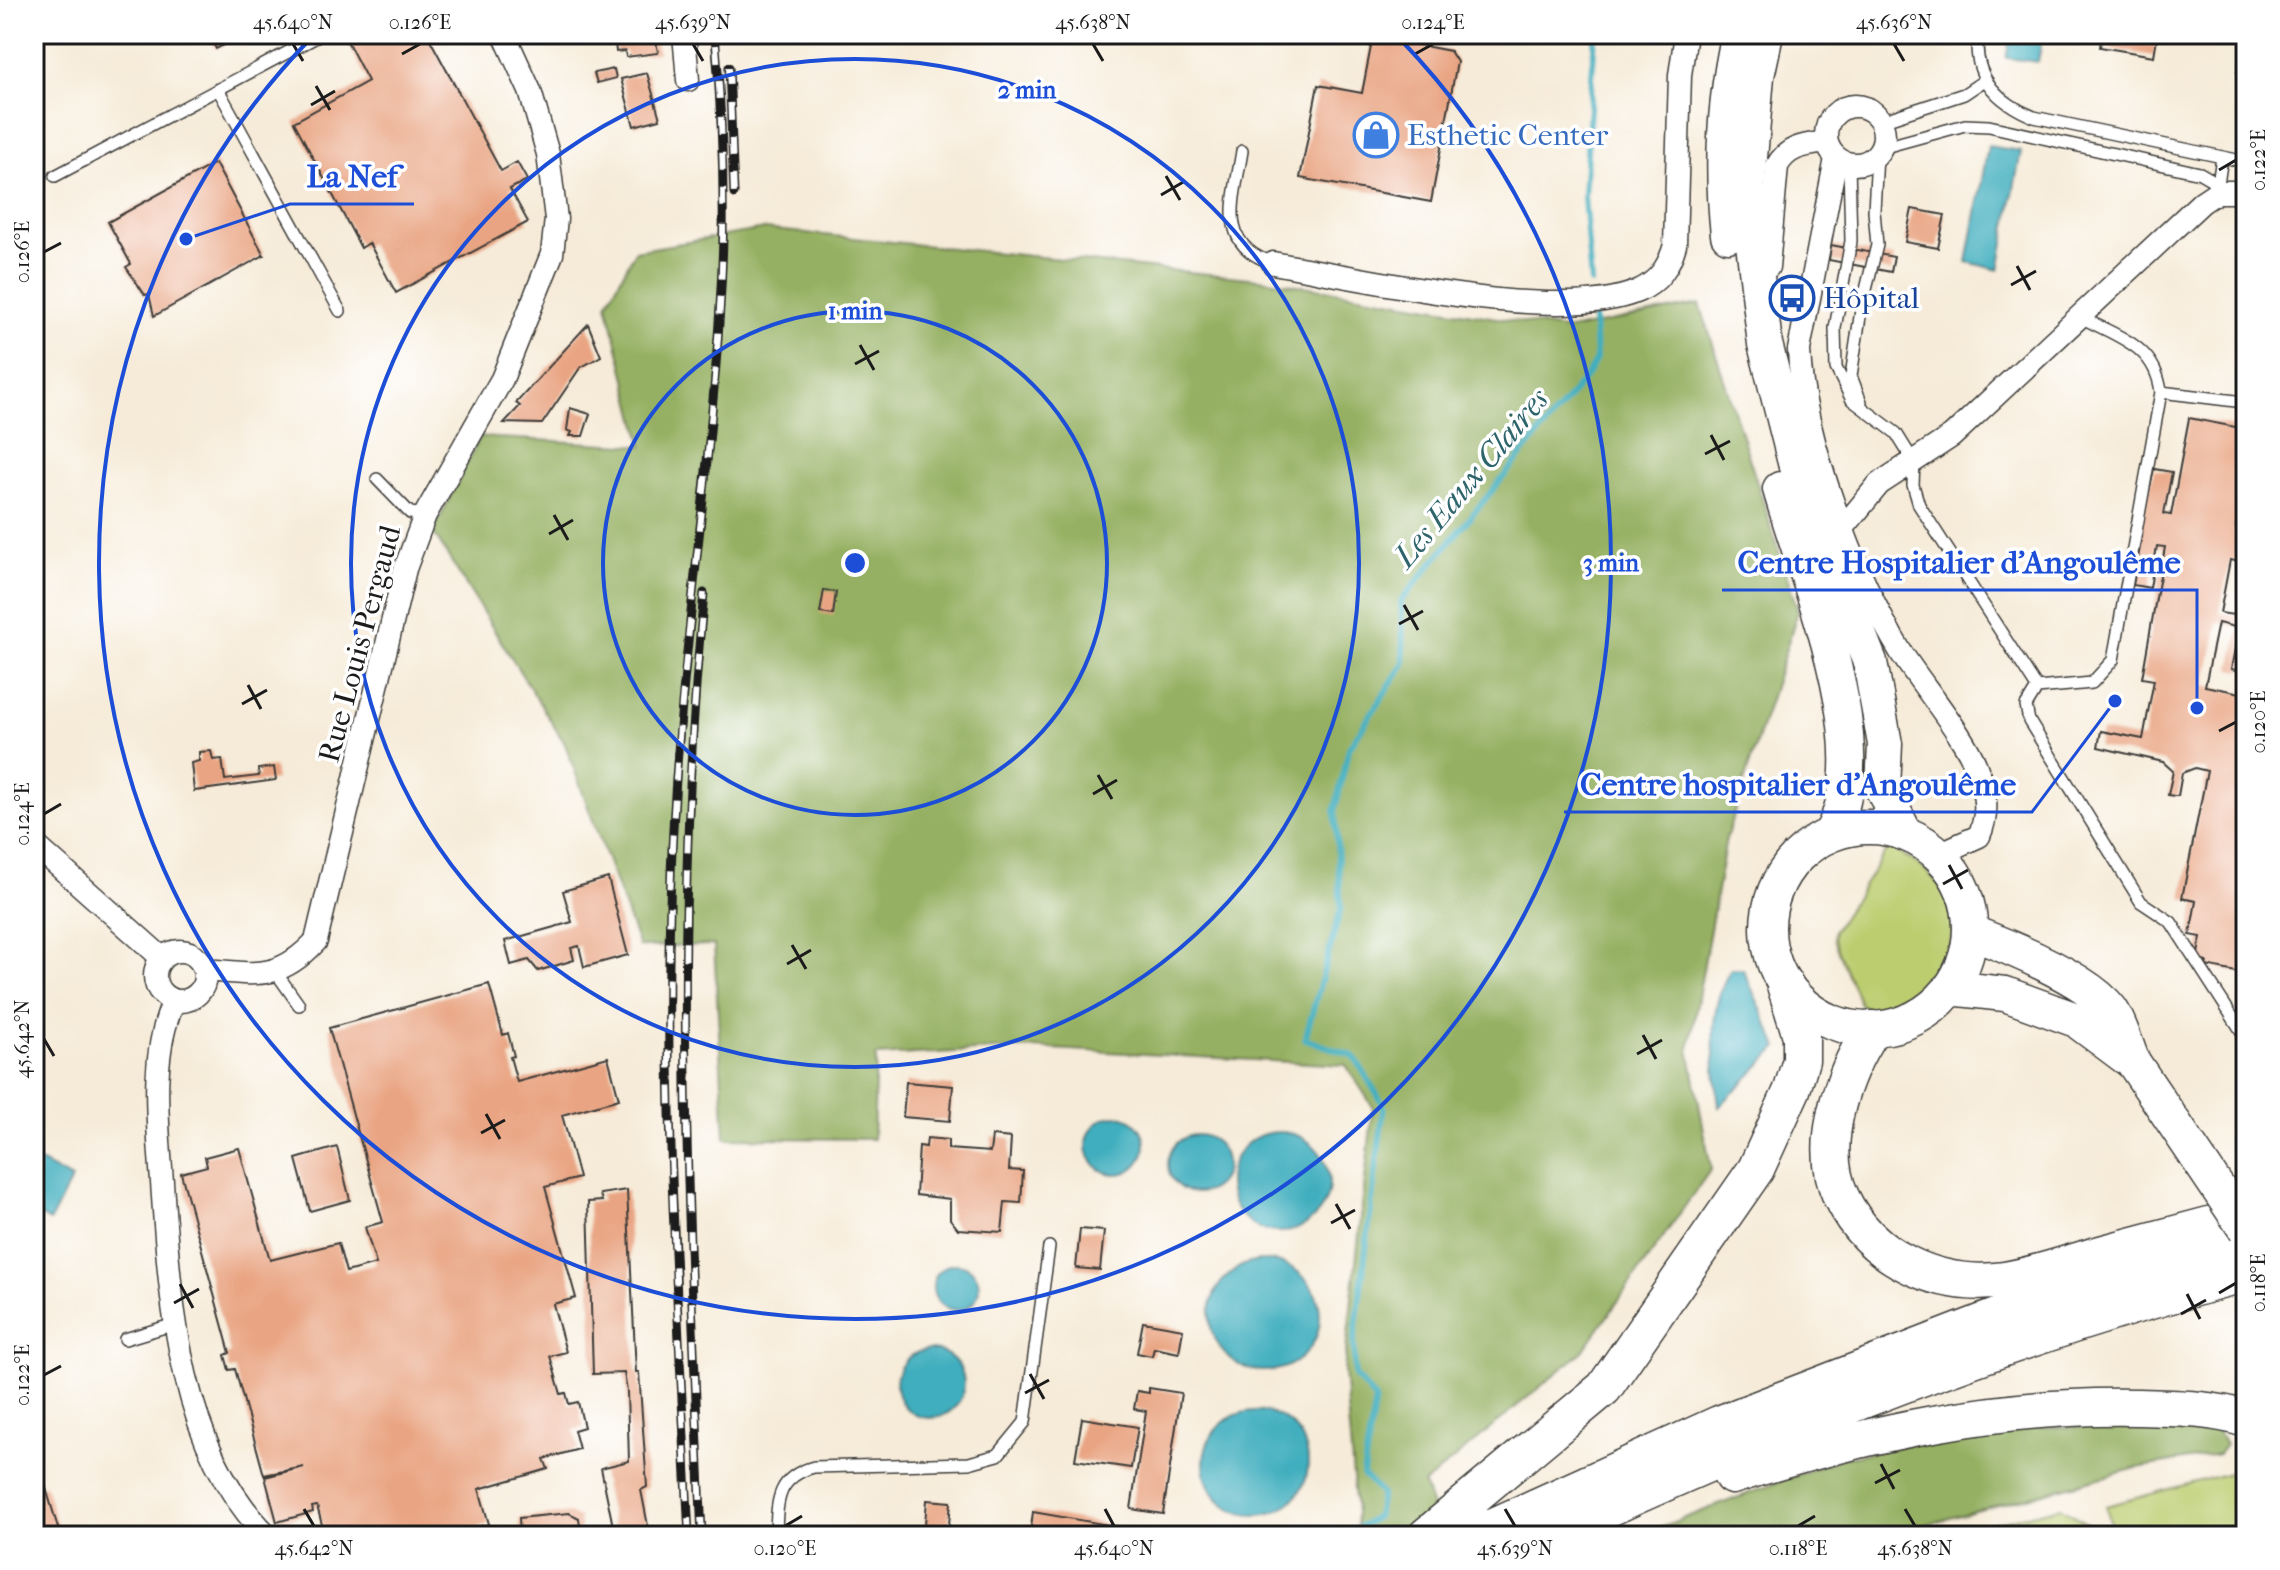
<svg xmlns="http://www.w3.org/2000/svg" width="2280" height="1570" viewBox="0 0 2280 1570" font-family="'IM FELL French Canon',serif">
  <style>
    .green { fill: #bccd70; stroke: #6c7446; stroke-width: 2 }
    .forest { fill: #95b062; stroke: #58663f; stroke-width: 2 }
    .water { fill: #40aebe; stroke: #2e656d; stroke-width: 2 }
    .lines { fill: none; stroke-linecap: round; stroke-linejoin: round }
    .stream { stroke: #40aebe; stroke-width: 6 }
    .building { fill: #e9a583 }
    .service-casing { stroke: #3d3b38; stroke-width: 14 }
    .minor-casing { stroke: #3d3b38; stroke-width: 25 }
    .primary-casing { stroke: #3d3b38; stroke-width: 37 }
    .trunk-casing { stroke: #3d3b38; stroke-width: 39 }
    .service { stroke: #fff; stroke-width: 11 }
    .minor { stroke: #fff; stroke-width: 22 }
    .primary { stroke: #fff; stroke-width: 34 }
    .trunk { stroke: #fff; stroke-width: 36 }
    .rail-casing { stroke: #1c1c1c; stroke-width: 9 }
    .rail { stroke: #fff; stroke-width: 6; stroke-dasharray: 18; stroke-linecap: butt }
    .primary-bridge-casing { stroke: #3d3b38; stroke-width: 37; stroke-linecap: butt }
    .primary-bridge { stroke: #fff; stroke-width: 34 }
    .ticks { fill: none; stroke: #1c1c1c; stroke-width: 3 }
    .ring { fill: none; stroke: #1d4ed8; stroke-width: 4 }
    .labels { text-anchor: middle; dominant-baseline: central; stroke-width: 7; stroke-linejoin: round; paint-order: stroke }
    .shop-label { font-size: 30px; fill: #366cbe; stroke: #fff; text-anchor: start }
    .transit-label { font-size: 30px; fill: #164399; stroke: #fff; text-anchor: start }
    .street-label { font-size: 30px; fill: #1c1c1c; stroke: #fff }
    .water-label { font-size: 32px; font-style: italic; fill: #2e656d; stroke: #fff }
    .centre { fill: #1d4ed8; stroke: #fff; stroke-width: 4 }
    .ring-label { font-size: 24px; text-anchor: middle; font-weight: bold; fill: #1d4ed8; stroke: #fff; stroke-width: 7; stroke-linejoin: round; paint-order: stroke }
    .leader { fill: none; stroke: #1d4ed8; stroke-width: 3 }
    .callout-dot { fill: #1d4ed8; stroke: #fff; stroke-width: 3 }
    .callout-label { font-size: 32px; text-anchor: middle; font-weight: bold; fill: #1d4ed8; stroke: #fff; stroke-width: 7; stroke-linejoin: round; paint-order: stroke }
    .neatline { fill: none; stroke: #1c1c1c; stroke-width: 3 }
    .ticks-label { font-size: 20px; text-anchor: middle; fill: #1c1c1c }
  </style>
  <rect width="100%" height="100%" fill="#fff"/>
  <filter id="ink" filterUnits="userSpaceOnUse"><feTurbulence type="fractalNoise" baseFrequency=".0125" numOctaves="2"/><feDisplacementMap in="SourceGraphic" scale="16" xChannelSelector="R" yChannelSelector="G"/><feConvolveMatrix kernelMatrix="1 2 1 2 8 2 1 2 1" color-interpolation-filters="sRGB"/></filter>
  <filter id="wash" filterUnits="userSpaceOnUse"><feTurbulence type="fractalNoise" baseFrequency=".006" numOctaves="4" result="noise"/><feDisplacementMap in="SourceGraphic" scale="32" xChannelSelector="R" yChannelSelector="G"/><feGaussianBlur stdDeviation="1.8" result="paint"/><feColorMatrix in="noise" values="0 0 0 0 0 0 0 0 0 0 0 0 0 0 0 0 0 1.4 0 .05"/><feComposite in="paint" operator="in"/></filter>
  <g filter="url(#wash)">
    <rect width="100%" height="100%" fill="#f6ebd8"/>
    <path class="green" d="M1888,848C1984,886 1968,987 1872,1011L1860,1004L1833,939L1834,931Z
      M2244,1469L2246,1536H2114L2106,1506Z
      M2060,1507L2098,1530L2099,1536H1941Z"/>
    <path class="forest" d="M765,229L1268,280L1569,330L1700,304L1798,611L1726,839L1689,1049L1711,1169L1583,1351L1424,1484L1442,1536H1358L1344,1371L1373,1107L1346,1065L1034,1048L876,1056L873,1139L725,1138L714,945L639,947L565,744L433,532L480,437L643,446L607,304L635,251Z
      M1990,1427L2216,1428L2225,1445L2218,1454L2137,1468L1882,1536H1637L1839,1459Z"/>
    <path class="water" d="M2011,34H2043L2038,62L2006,58Z
      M1988,146L2021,151L1999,270L1967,262Z
      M1731,969H1743L1778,1047L1719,1107C1714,1061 1705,1011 1731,969Z
      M1087 1145a29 29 0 1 1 58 0a29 29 0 1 1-58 0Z
      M1229 1182a50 50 0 1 1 100 0a50 50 0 1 1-100 0Z
      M1168 1164a29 29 0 1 1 58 0a29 29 0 1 1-58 0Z
      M34,1159L72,1179L50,1221L34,1212Z
      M1210 1316a55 55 0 1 1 110 0a55 55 0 1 1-110 0Z
      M933 1287a23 23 0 1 1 46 0a23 23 0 1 1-46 0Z
      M896 1384a34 34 0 1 1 68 0a34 34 0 1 1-68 0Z
      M1204 1463a52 52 0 1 1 104 0a52 52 0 1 1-104 0Z"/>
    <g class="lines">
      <path class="stream" d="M1591,283L1584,196L1595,34
        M1348,1536L1377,1516L1381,1494L1363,1475L1375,1399L1355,1376L1354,1344L1384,1106L1354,1056L1305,1039L1341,908L1335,810L1349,748L1404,663L1401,601L1586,377L1596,359L1594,317"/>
    </g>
    <g id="blocks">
      <path class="building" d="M208,34H245L216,49Z
        M360,34H427L501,171L517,162L527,180L510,189L528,222L396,293L369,243L361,248L294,122L368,81L347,41Z
        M614,34H655L658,53L626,57L625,51L616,52Z
        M2102,34L2157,38L2154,56L2100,47Z
        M1373,36L1450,51L1457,62L1431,202L1300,178L1318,85L1362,93Z
        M2243,42L2246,43V74L2237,72Z
        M614,69L616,78L597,83L594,73Z
        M647,73L660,119L634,126L621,79Z
        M215,163L264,255L154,316L149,294L145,295L126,267L131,264L108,222Z
        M1912,209L1945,215L1938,248L1905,242Z
        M1831,245L1894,257L1891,272L1829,260Z
        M588,324L601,356L580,368L542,424L504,423L520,406L516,403Z
        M570,408L590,414L583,436H570L572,432L567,430Z
        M2189,418L2246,429V473L2236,527L2246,529V563L2230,560L2220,613L2240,616L2246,592V653L2241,671L2231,669L2239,628L2218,623L2205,686L2246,694V974L2206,966L2207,962L2197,960L2201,937L2190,935L2196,901L2182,898L2207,771L2195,768L2182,773L2178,796H2174L2168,795L2173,771L2163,762L2098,747L2101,731L2143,739L2154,680L2142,678L2165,547L2157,546L2150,588L2133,585L2141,542H2137L2154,469L2172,472L2164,514L2171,515Z
        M824,590L836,592L833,615L820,613Z
        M211,751L213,760L222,759L225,780L259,776L258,769L274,767L276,780L194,791L191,763L199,761V752Z
        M608,878L628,955L584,967L579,946L571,948L574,960L538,971L529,960L511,965L505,941L572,922L563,891Z
        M489,984L503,1035L508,1033L514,1056L510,1057L517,1082L608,1057L619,1099L562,1115L579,1178L545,1187L576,1298L553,1304L566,1352L550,1356L561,1394L566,1393L569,1404L578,1402L584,1427L574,1430L579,1449L544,1459L548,1469L479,1489L489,1524L467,1530L468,1536H325L317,1506L312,1507L313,1512L277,1522L265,1477L304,1467L264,1475L235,1369L229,1370L225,1355L230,1353L181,1173L207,1166L205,1157L239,1148L270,1260L338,1243L346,1272L376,1264L365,1227L383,1222L329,1028Z
        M906,1082L953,1086L950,1121L903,1117Z
        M992,1136L1011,1138L1009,1170L1023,1171L1021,1203L1005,1202L1002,1232L958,1229L950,1219V1199L916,1195L919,1146L926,1147L927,1138L948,1140V1149L990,1152Z
        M337,1147L350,1200L310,1211L296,1159Z
        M627,1190L636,1372H639L647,1487L641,1490L650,1536H615L601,1468L629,1461L627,1391L624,1373L593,1374L588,1202L602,1201L600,1194Z
        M1080,1229L1104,1231L1100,1270L1076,1268Z
        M1143,1322L1183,1329L1179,1353L1154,1348L1152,1356L1137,1353Z
        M1149,1388L1181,1393L1163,1514L1131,1509L1146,1411L1134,1409L1137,1391L1149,1393Z
        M1082,1418L1138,1427L1131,1468L1075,1460Z
        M45,1485L58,1528L59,1536H34V1488Z
        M927,1500L951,1502L948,1536H924Z
        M1033,1512L1126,1528L1125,1536H1030Z
        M569,1513L579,1518L581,1536H520L519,1518Z"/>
    </g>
  </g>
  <g filter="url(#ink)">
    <use href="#blocks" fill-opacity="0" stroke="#3d3b38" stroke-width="2"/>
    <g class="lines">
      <g class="service-casing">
        <path id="service" d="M1978,34C1972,77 1997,102 2034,117L2246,162
          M218,89L340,311
          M1881,121L1964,94L1985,80
          M1881,148L1965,125L1989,126L2200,173L2212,180L2217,192
          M1242,151C1235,198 1215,245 1273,263
          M1849,164L1851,241L1835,328L1836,368L1852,400L1896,433L1914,462L1913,485L1919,505L2037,688
          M55,176L322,34
          M2217,191L2222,157
          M2161,392L2244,402L2246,393
          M1861,402L1851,376L1861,310L1877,245L1874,211L1877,155
          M377,479L410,513L425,515
          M2037,688L2092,683L2113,660L2161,392C2155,344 2116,337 2079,316
          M2037,688L2026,706L2029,721L2141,902L2171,922L2246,1038
          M275,971L299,1005
          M125,1339L175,1324
          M776,1536C777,1502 776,1477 814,1467L969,1463L998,1455L1025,1422L1049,1247"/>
      </g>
      <g class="minor-casing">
        <path id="minor" d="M684,34L688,80
          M1826 135a29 29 0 1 1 58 0a29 29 0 1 1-58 0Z
          M1836,158L1799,350C1802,438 1856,579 1902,654C1922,685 1968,740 1978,772C1986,796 1989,813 1979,836L1939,854
          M1273,263C1361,278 1559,325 1638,291C1659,282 1669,266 1675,245L1680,75L1686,34
          M1768,267L1777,166C1788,146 1805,145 1826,142
          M1843,528L1879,484L1952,436L2202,202L2217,192H2246
          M34,844L162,958
          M155 976a25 25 0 1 1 50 0a25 25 0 1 1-50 0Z
          M205,970C256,974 279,981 316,941L405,569L425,515L502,379L552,254L556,219L548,154L530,91L504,34
          M174,1001C149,1055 158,1124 162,1182C170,1298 178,1449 268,1536"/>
      </g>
      <g class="primary-casing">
        <path id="primary" d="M1766,34L1757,76L1747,193L1765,344L1802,490L1870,662L1885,744L1883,790L1905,833
          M1728,235C1721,168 1724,99 1739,34
          M1780,489C1805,578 1880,748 1831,833
          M1768 928a101 101 0 1 1 202 0a101 101 0 1 1-202 0Z
          M1970,932C2007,946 2088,979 2111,1010C2121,1025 2126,1046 2133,1062
          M1950,988L2005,994L2076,1020L2131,1061"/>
      </g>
      <g class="trunk-casing">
        <path id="trunk" d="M1872,1029C1842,1074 1817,1145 1841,1197C1870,1258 1938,1289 2004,1280C2037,1275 2072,1262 2104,1253C2152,1240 2199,1228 2246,1215
          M1732,1476C1865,1433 1997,1404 2138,1407C2174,1408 2211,1408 2246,1419
          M1426,1536L1604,1388L1756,1169L1792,1090L1801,1060V1036L1785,985
          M1472,1536L1719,1424L2061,1292L2246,1245
          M1549,1536C1773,1430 2006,1337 2246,1274"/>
      </g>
      <use href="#service" class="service"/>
      <use href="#minor" class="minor"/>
      <use href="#primary" class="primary"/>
      <use href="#trunk" class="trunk"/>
      <g class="rail-casing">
        <path id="rail" d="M729,67L734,194
          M689,1536C677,1290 659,1041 675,795C686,609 718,424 723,238C724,170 721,102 715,34
          M702,1536C688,1220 672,908 704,593"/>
      </g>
      <use href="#rail" class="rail"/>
      <g class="primary-bridge-casing">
        <path id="primary-bridge" d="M2133,1062L2246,1230"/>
      </g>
      <use href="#primary-bridge" class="primary-bridge"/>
    </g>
  </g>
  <path class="ticks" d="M293,44L303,61M693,44L703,61M1093,44L1103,61M1894,44L1904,61M402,54L420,44M1415,54L1433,44M316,86L330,110M311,105L335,91M2219,170L2236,160M1166,176L1180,200M1161,195L1185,181M44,252L61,243M2017,266L2030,290M2011,285L2036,271M860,345L874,370M855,364L879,351M1711,435L1724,460M1705,454L1730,441M554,515L568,540M549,534L573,520M1404,605L1418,630M1399,624L1423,611M248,685L261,709M242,704L267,690M2219,731L2236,722M1098,775L1112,799M1093,794L1117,780M44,814L61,804M1949,865L1962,889M1943,884L1968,870M792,945L806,969M787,964L811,950M1643,1035L1656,1059M44,1039L54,1056M1637,1054L1662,1040M486,1114L500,1139M481,1133L505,1120M1336,1204L1350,1229M1331,1223L1355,1210M180,1284L193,1308M2219,1293L2236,1283M2187,1294L2200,1319M174,1303L199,1289M2181,1314L2206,1300M1030,1374L1044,1399M44,1375L61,1366M1025,1393L1049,1380M1881,1464L1894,1489M1875,1483L1900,1470M304,1509L314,1526M1105,1509L1114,1526M1505,1509L1515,1526M1905,1509L1915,1526M785,1526L802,1516M1798,1526L1815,1516"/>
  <g class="ring">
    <circle cx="855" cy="563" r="252"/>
    <circle cx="855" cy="563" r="504"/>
    <path d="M1399 38A756 756 0 1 1 311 38"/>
  </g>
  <defs>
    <g id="shop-ring" transform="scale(2.3)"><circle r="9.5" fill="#fff" stroke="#3f7fe0" stroke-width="1.5"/><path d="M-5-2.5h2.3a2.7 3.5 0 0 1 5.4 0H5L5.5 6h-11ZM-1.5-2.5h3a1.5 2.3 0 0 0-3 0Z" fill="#3f7fe0"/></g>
    <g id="bus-ring" transform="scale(2.3)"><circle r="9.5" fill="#fff" stroke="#1a4fb4" stroke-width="1.5"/><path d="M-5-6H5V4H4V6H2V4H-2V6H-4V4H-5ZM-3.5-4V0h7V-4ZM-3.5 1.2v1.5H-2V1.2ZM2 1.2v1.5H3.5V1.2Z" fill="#1a4fb4"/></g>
  </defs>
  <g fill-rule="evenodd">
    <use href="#shop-ring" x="1376" y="135"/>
    <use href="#bus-ring" x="1792" y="298"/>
  </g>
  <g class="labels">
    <g class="shop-label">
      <text x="1407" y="135">Esthetic Center</text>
    </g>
    <g class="transit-label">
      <text x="1823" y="298">Hôpital</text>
    </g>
    <g class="street-label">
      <text transform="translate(360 644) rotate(-75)">Rue Louis Pergaud</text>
    </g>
    <g class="water-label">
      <text transform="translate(1471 478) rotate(-50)">Les Eaux Claires</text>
    </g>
  </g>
  <circle cx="855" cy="563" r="12" class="centre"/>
  <g class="ring-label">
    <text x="1027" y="98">2 min</text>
    <text x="855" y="319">1 min</text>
    <text x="1611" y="571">3 min</text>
  </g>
  <path class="leader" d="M186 239L290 204H414M2197 708L2197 590H1722M2115 701L2032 812H1564"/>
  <g class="callout-dot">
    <circle cx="186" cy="239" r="8"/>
    <circle cx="2197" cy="708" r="8"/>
    <circle cx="2115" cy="701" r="8"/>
  </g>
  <g class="callout-label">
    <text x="352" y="187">La Nef</text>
    <text x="1959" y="573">Centre Hospitalier d'Angoulême</text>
    <text x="1798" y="795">Centre hospitalier d'Angoulême</text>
  </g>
  <rect width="2280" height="1570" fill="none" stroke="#fff" stroke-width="88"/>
  <rect x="44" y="44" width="2192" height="1482" class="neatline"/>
  <g class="ticks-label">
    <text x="293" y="29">45.640°N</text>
    <text x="420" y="29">0.126°E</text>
    <text x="693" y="29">45.639°N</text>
    <text x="1093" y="29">45.638°N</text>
    <text x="1433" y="29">0.124°E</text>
    <text x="1894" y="29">45.636°N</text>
    <text transform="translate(2258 160) rotate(-90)" y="7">0.122°E</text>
    <text transform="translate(22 252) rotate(-90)" y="7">0.126°E</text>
    <text transform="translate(2258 722) rotate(-90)" y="7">0.120°E</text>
    <text transform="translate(22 814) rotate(-90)" y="7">0.124°E</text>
    <text transform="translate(22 1039) rotate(-90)" y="7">45.642°N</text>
    <text transform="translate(2258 1283) rotate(-90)" y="7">0.118°E</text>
    <text transform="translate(22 1375) rotate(-90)" y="7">0.122°E</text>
    <text x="314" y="1555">45.642°N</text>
    <text x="785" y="1555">0.120°E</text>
    <text x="1114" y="1555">45.640°N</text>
    <text x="1515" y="1555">45.639°N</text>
    <text x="1798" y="1555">0.118°E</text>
    <text x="1915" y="1555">45.638°N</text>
  </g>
</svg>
